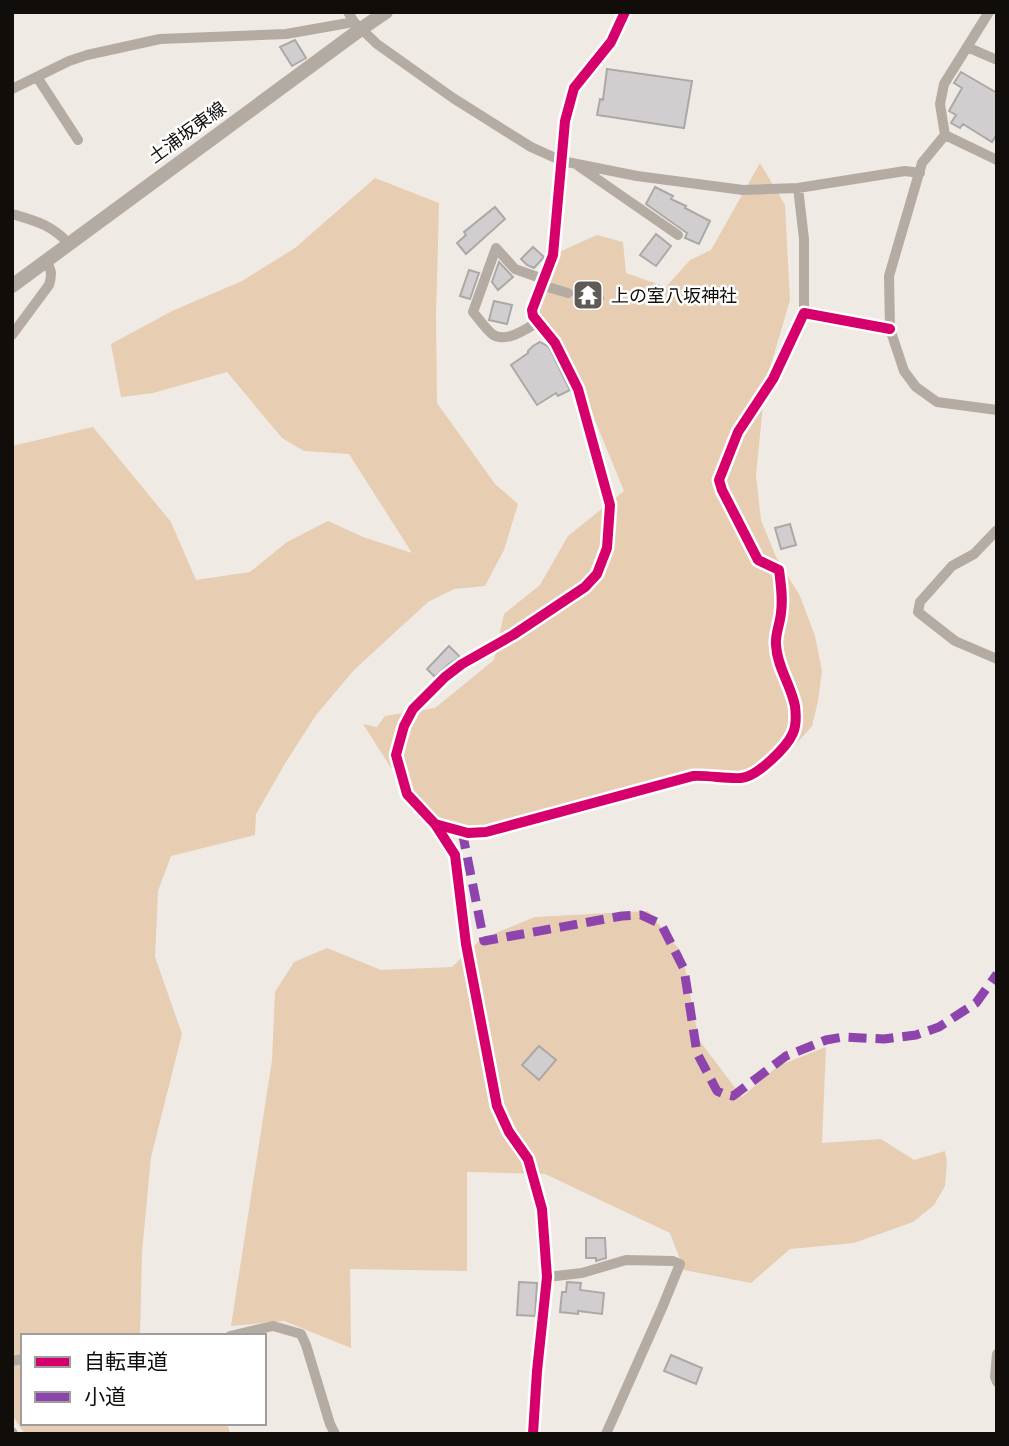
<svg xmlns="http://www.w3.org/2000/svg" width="1009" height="1446" viewBox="0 0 1009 1446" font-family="Raleway,'Noto Sans JP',sans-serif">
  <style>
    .green { fill: #e7cdb2 }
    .building { fill: #d2cecf; stroke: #aba9a8; stroke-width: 2 }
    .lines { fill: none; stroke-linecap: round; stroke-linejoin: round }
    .street { stroke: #b4aba3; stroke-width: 10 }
    .secondary { stroke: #b3aaa2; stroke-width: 14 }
    .quiet { stroke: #8e44ad; stroke-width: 9; stroke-dasharray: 18 9; stroke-linecap: butt }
    .cycleway-casing { stroke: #fff; stroke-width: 15 }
    .cycleway { stroke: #d6006c; stroke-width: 10 }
    .labels { text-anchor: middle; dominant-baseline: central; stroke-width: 5; stroke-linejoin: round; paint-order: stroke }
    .street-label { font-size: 18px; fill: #100d0a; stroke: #fff }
    .poi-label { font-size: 18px; fill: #100d0a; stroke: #fff; text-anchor: start }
  </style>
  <rect width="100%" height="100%" fill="#f0eae4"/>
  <path class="green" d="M760,163L785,205L790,300L765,385L756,475L761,520L776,557L800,596L815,636L822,671L818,701L812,726L788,753L759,768L482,828C468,827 453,827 439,822C417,813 378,747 363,724L377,727L385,716L435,708L494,660L504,614L540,585L568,536L624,491L594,418L582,382L559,339L538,312L559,252L597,235L623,242L626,273L666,287L690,260L711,250Z
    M375,178L439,203L436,317L437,403L495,484L518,504L504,550L485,586L454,589L428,602L354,670L316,715L286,762L256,814L255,835L171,856L158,891L155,957L182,1034L151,1157L142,1252L140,1336H23V1423H227L230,1434H25L12,1415V446L93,427L171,522L196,580L250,572L287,542L328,521L363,537L412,553L349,454L304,451L282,438L227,372L153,393L121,397L111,344L172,311L242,281L295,248Z
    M648,911L682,953L699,1040L742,1097L778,1066L826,1047L822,1143L881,1139L914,1160L945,1151L947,1162L945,1186L934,1205L913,1222L854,1243L790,1249L751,1283L684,1270L670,1233L545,1174L467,1172V1271L350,1269L351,1348L284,1321L231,1326L272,1060L275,992L294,962L327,948L381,970L452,967L481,939L535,917Z"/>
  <path class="building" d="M295,40L306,58L292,66L280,47Z
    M607,69L692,81L684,128L597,115L600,99L603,100Z
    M961,72L997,93V134L992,142L963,124L960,128L951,123L956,115L949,111L962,88L954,83Z
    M655,187L673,196L671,199L686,206L685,208L710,221L699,244L685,238L687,233L646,204Z
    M495,207L505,219L466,254L457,243L466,235L464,232Z
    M656,234L671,246L656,266L640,255Z
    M533,247L544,257L534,268L527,265L521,259Z
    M499,262L513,277L498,290L492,282Z
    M469,270L479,273L470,299L460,296Z
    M600,286L603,299L577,304L575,291Z
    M494,301L512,305L507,324L489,320Z
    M540,342L549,347L570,390L558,396L556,393L537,405L511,365L528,353V351L533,346Z
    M790,524L796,545L781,549L775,528Z
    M449,646L460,657L449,664L435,677L427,669Z
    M539,1046L556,1060L539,1080L522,1065Z
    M586,1238H605L606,1258L596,1261V1258H586Z
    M519,1282L537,1283L535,1316L517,1315Z
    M567,1282L581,1283L580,1290L604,1293L602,1314L578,1311V1314L560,1312L562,1292H566Z
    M671,1355L702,1368L696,1384L664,1371Z"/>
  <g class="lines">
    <path class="street" d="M348,12L354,22L377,44L453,98L531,147L562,161L637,176L743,190L798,188L905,171L920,173
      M989,12L944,84L940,104L945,135L922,163L889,276L890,329L904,371L916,387L937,402L997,410
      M967,47L997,60
      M37,77L78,140
      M12,89L69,61L87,55L160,39L286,34L354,22
      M945,135L997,160
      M577,165L678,235
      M798,188L804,239V313
      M12,214C36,221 52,225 69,244
      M541,285L568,293
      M538,322C526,329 505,344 492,334C485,328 479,319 473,312L496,248L515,269L543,279
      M12,335L49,285C52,275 52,270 46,261
      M997,530L974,554L952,566L920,602L918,612L955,641L997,659
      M435,824L468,833L486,832L693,776C709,775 725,779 741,778C757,777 787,747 793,733C796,726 796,714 795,706C791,685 777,667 776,645C775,634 780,624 781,613C783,598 781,585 779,570L758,560L722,490L719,480L738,432L773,379L804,313L890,329
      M547,1277L582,1273L626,1260L673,1261L680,1264L662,1308L606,1434
      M230,1336L273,1326L301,1334L306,1345L330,1424L335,1434
      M997,1354L995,1377L997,1382
      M12,1361L23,1359
      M12,1432L13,1434
      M533,1434L537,1371L547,1277L542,1209L528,1159L509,1132L497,1106L466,944L455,855L435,824L407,794L396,755L404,726L413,709L445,677L462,664L513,635L585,587L597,574L607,548L610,505L578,389L555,343L533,316L532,310L553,255L565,121L574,88L611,42L625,12"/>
    <path class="secondary" d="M12,286L361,29L386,12"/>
    <path class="quiet" d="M462,831L484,941L622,916L641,915L661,924L684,969L697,1053L717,1091L724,1094L733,1096L786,1056L826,1040L843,1037L884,1039L916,1035L939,1027L976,1003L997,974"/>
    <g class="cycleway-casing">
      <path id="cycleway" d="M435,824L468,833L486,832L693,776C709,775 725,779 741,778C757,777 787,747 793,733C796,726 796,714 795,706C791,685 777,667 776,645C775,634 780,624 781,613C783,598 781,585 779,570L758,560L722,490L719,480L738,432L773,379L804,313L890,329
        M533,1434L537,1371L547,1277L542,1209L528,1159L509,1132L497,1106L466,944L455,855L435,824L407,794L396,755L404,726L413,709L445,677L462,664L513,635L585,587L597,574L607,548L610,505L578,389L555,343L533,316L532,310L553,255L565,121L574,88L611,42L625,12"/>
    </g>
    <use href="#cycleway" class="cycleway"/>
  </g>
  <defs>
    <g id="temple-square" transform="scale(1.575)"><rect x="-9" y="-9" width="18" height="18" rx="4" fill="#5e5a56" stroke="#fff"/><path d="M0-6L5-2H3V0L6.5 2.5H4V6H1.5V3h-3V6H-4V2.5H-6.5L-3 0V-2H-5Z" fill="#fff"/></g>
  </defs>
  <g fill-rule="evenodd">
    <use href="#temple-square" x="588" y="295"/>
  </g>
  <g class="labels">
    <g class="street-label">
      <text transform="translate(187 132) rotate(-36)">土浦坂東線</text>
    </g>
    <g class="poi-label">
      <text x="611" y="295">上の室八坂神社</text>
    </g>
  </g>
  <rect width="1009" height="1446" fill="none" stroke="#100d0a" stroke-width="28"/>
  <rect x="21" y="1334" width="245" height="91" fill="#ffffff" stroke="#9f9e9d" stroke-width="2"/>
  <rect x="35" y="1357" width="35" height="10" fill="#d6006c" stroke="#9f9e9d" stroke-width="2"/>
  <text x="84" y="1369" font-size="21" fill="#100d0a">自転車道</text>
  <rect x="35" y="1392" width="35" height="10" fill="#8e44ad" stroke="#9f9e9d" stroke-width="2"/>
  <text x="84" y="1404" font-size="21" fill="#100d0a">小道</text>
</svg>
